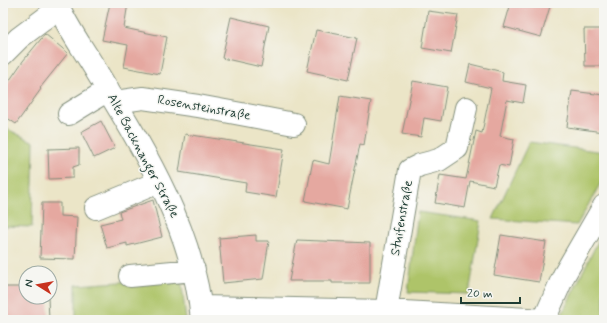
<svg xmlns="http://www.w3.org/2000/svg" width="607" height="323" viewBox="0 0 607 323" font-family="Mynerve,sans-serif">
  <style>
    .green { fill: #aec469; stroke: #66804e }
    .building { fill: #e5a8a0 }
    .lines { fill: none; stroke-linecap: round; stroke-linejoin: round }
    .minor-casing { stroke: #85917e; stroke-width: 24 }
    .minor { stroke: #fff; stroke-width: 22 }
    .labels { text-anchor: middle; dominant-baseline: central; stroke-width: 3; stroke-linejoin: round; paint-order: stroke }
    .street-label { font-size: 13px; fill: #1f3d34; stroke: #f6f6f2 }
  </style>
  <rect width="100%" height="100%" fill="#f6f6f2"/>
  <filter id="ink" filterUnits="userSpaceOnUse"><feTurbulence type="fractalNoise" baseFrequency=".025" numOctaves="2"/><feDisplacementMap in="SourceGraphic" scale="8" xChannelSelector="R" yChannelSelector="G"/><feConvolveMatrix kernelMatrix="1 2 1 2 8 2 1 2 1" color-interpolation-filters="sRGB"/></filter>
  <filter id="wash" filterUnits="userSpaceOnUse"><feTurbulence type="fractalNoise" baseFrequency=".012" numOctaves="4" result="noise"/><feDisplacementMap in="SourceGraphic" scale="16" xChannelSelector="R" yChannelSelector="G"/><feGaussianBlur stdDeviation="0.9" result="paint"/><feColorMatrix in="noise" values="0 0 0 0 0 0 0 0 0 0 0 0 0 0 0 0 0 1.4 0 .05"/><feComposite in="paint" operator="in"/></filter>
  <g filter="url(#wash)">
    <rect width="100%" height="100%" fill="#ebe5c7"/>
    <path class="green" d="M3,127L34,142L32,227L3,226Z
      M529,142L604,152V177L577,225L493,219Z
      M418,212L481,221L469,294L408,292Z
      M604,229V320H559Z
      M181,278L186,320H76V285Z"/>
    <g id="blocks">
      <path class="building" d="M110,3H128L124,28L167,37L160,74L124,67L128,45L102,40Z
        M511,3H551L541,37L504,27Z
        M428,11L458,15L451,53L422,48Z
        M231,17L269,26L261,67L222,58Z
        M584,29H604V66H585Z
        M316,30L357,38L348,80L307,71Z
        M45,34L68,53L40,88L41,89L16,124L3,115V90L23,61Z
        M470,64L503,72L502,81L526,85L523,103L507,100L500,136L514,139L509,167L499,165L494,186L470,181L465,208L435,203L440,175L466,179L476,131L482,133L491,88L466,82Z
        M413,81L447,87L441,121L424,118L421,137L402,134Z
        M572,91L604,95L603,132L567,127Z
        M340,96L371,101L364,145L360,144L347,209L305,201L313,160L329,164Z
        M101,121L115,148L94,158L81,132Z
        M185,134L284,149L276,197L245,192L246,183L179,172Z
        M79,148V165L73,167V178L49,179L48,149Z
        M153,200L162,237L127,246V243L107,248L100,224L121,219L119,212Z
        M42,203H60V216L77,217L75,259L40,258Z
        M256,235V241H269L263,279L223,283L219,238Z
        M501,235L546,242L539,282L494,275Z
        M297,240L370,243V283H332V281H289Z
        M3,287H26V297H48L49,320H3Z"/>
    </g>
  </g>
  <g filter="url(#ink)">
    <use href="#blocks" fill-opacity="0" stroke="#85917e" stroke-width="1"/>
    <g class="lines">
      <g class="minor-casing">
        <path id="minor" d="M57,3C67,28 85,51 98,74C144,150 194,230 202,320
          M3,54L19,38L59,8
          M115,102L143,98L198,106L294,124
          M69,114L108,90
          M96,208L159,182
          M130,276L194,270
          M201,307L386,311L545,320
          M386,311L410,170L420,165L439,160L457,148L466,108
          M544,320L564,275L604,206"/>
      </g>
      <use href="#minor" class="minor"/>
    </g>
  </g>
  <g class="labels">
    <g class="street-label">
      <text transform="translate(204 108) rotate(10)">Rosensteinstraße</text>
      <text transform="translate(143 156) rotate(62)">Alte Backnanger Straße</text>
      <text transform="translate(402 218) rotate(-80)">Stuifenstraße</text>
    </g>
  </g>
  <rect width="607" height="323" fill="none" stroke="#f6f6f2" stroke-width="16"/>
  <g transform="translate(38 285) rotate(281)"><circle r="19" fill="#f6f6f2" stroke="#a0aca6"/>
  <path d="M0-3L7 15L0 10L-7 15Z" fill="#c8321e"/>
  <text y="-6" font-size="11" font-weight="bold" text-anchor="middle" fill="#1f3d34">N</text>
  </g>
  <path d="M461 297v6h59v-6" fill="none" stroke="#1f3d34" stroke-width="2"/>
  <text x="467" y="297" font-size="12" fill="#1f3d34" stroke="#f6f6f2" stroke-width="3" paint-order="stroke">20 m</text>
</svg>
